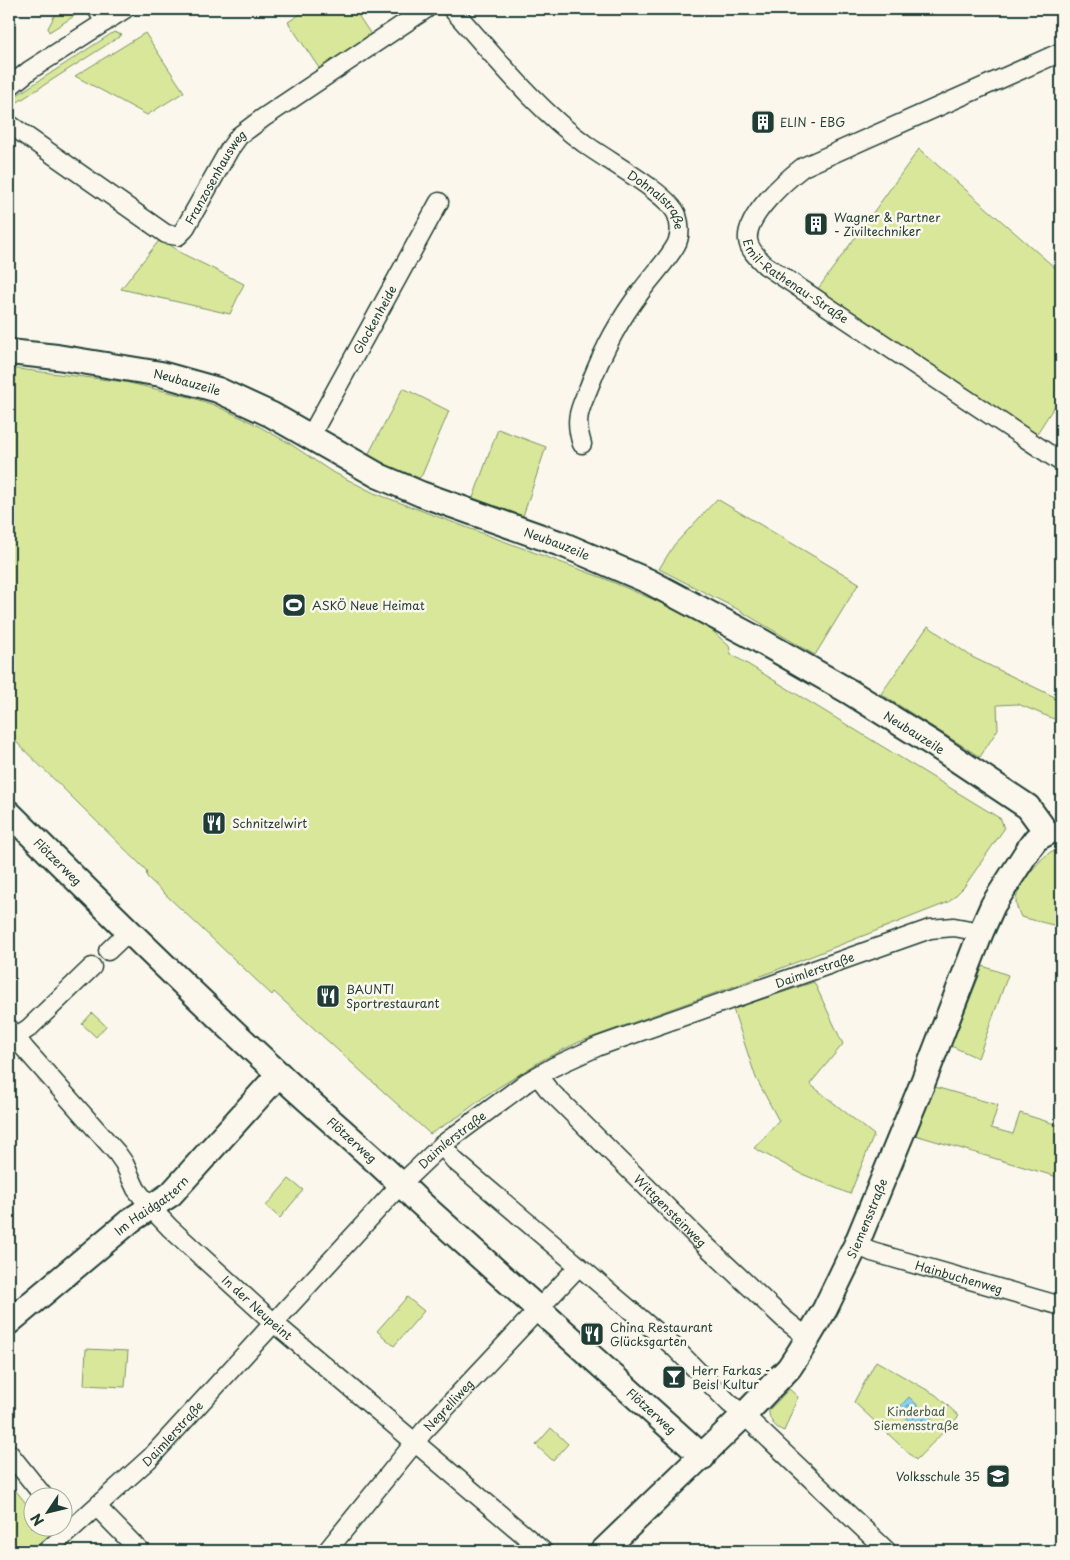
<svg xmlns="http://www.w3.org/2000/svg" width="1070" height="1560" viewBox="0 0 1070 1560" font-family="'Playpen Sans',sans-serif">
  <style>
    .green { fill: #d8e79a; stroke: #7c9267 }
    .water { fill: #8cd2ee; stroke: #6096a4 }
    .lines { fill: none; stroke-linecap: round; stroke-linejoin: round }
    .shore { stroke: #4b797e; stroke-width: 1 }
    .street-casing { stroke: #1f3d34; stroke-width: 21 }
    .secondary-casing { stroke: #1f3d34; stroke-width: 28 }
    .street { stroke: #fbf7ec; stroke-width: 18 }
    .secondary { stroke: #fbf7ec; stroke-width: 24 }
    .labels { text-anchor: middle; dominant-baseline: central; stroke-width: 5; stroke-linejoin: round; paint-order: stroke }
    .poi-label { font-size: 12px; fill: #1f3d34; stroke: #fbf7ec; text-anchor: start }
    .street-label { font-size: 12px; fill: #1f3d34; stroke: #fbf7ec }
    .park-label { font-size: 12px; fill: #445f48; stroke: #fbf7ec }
  </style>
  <rect width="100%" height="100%" fill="#fbf7ec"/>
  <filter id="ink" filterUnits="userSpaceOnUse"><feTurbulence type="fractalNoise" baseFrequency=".02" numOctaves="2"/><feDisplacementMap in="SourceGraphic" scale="10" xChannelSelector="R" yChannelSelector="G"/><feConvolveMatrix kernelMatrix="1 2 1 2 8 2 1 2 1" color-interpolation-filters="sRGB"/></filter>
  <g filter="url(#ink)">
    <path class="green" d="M58,9H76L79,13L49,32L48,28Z
      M308,9H354L372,36L321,71L288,22Z
      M114,32L122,35L10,107L12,100L17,95Z
      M145,33L184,92L147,115L75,76Z
      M919,149L1061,273V396L1034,438L815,293Z
      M161,238L181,253L244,284L230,314L121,289Z
      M9,368L125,382L190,397L214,405L251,422L289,443L329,470L374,493L603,578L673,608L705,624L729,646L731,654L1001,819L1004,829L964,887L949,902L746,982L579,1042L544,1059L488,1094L459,1116L430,1134L274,992L272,995L147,877L146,870L9,735Z
      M403,388L449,411L422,475L419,478L387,465L368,455Z
      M498,429L546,447L523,516L473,498Z
      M717,499L859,583L815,655L737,609L659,569L674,545Z
      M928,626L972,657L1061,700V722L1018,704L997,705L998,729L980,757L881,694Z
      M1052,851L1061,853V927L1021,917C1019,912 1016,907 1016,902C1015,888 1040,858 1052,851Z
      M983,966L1008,975L978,1058L951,1046Z
      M814,982L843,1044L810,1084L874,1135L850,1194L802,1174L754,1148L779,1121L756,1078L733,1009Z
      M92,1013L106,1026L96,1037L82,1024Z
      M935,1087L998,1105L991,1128L1013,1134L1020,1113L1061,1126V1178L915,1135Z
      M289,1179L303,1190L280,1218L266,1206Z
      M407,1297L424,1311L394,1346L377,1331Z
      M86,1349L128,1351L125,1387L84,1385Z
      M876,1361L936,1395L959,1416L916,1460L854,1402Z
      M789,1389L798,1397L784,1431C775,1428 768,1419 769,1410Z
      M551,1428L568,1444L553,1461L536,1445Z
      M9,1482L32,1511V1528H46L51,1534L31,1551H9Z"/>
    <path class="water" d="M909,1397L932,1419L920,1431L897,1410Z"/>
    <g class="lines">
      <path class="shore" d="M909,1405L923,1418L921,1423H918L906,1411V1408Z"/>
      <g class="street-casing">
        <g id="street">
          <path d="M97,9L105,22"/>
          <path id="s1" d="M452,9C494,55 534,107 585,144C606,160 668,193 677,215C680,224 681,236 676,245C667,261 653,275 642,290C619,320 605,347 591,382C581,408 573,416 582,444"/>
          <path id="s2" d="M1061,52L803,167C786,180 745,216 748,240C749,250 758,258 765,265L1061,462"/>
          <path d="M9,87L30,70L125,9"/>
          <path id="s3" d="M9,124L166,234L178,236L184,230L229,150L239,136L263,118L426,9"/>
          <path id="s4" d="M310,437L439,202"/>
          <path d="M108,951L129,931"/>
          <path id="s5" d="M9,1028L25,1049L117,1153L124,1163L136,1189L150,1207L170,1228L274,1323L543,1551"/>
          <path d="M9,1041L29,1028L92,967"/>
          <path id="s6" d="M538,1076L548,1089L702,1242L784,1319L808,1338"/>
          <path d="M442,1145L455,1161L674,1347L729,1403L744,1415L887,1551"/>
          <path id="s7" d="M856,1245L872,1252L1061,1306"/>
          <path d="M9,1453L45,1498"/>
          <path d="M97,1507L140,1551"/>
          <path id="s8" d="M47,1551L150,1458L401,1184L442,1145L527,1082L553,1067L599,1046L930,929L954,927L981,932"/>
          <path id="s9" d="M327,1551L424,1431L578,1267"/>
        </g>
      </g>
      <g class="secondary-casing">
        <g id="secondary">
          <path id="s10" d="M9,352L57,357L161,374L218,390L272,415L379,476L421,494L564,545L648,581L759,640L850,692L935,745L1028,807L1047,833"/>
          <path id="s11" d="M9,813C98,901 187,989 279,1074C324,1116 372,1155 416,1199L703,1457"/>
          <path id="s12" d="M9,1322L131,1220L171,1194L279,1074"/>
          <path id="s13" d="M603,1551L744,1415L789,1368L799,1353L825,1309L856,1245L923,1082L981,932L993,905L1030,847L1036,839L1047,833"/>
        </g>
      </g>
      <use href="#street" class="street"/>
      <use href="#secondary" class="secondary"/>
    </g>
  </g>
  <defs>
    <g id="building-square" transform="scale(1.25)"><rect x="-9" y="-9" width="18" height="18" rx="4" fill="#1f3d34" stroke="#fbf7ec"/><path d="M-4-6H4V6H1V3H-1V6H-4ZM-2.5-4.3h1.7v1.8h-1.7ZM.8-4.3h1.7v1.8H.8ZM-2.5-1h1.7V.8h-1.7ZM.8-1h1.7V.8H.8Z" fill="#fff"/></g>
    <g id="stadium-square" transform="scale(1.25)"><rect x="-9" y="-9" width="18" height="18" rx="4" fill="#1f3d34" stroke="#fbf7ec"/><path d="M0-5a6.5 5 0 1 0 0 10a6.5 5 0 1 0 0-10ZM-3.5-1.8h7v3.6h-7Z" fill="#fff"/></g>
    <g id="restaurant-square" transform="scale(1.25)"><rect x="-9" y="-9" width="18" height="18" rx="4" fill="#1f3d34" stroke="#fbf7ec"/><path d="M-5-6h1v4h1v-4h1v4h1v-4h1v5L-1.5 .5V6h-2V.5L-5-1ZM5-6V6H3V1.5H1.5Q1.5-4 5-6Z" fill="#fff"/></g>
    <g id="bar-square" transform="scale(1.25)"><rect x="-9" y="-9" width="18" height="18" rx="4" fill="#1f3d34" stroke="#fbf7ec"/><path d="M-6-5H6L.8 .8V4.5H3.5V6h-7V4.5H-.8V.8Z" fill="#fff"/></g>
    <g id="school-square" transform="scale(1.25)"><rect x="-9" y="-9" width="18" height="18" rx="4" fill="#1f3d34" stroke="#fbf7ec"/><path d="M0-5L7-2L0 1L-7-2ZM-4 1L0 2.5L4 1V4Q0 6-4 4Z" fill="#fff"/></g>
  </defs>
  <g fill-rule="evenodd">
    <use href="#building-square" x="763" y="122"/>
    <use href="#building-square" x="816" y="224"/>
    <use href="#stadium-square" x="294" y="605"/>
    <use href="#restaurant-square" x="214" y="823"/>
    <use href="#restaurant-square" x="328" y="996"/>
    <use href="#restaurant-square" x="592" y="1334"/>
    <use href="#bar-square" x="674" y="1377"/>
    <use href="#school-square" x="998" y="1476"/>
  </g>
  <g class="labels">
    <g class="poi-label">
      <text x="780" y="122">ELIN - EBG</text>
      <text x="834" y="217">Wagner &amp; Partner<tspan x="834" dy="14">- Ziviltechniker</tspan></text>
      <text x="312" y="605">ASKÖ Neue Heimat</text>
      <text x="232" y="823">Schnitzelwirt</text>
      <text x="346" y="989">BAUNTI<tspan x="346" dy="14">Sportrestaurant</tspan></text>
      <text x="610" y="1327">China Restaurant<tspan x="610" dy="14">Glücksgarten</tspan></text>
      <text x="692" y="1370">Herr Farkas -<tspan x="692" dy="14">Beisl Kultur</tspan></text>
      <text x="980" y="1476" text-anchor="end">Volksschule 35</text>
    </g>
    <g class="street-label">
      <text stroke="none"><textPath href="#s3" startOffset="274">Franzosenhausweg</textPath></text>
      <text stroke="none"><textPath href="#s1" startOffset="282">Dohnalstraße</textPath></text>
      <text stroke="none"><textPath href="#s2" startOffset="441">Emil-Rathenau-Straße</textPath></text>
      <text stroke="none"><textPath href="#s4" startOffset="134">Glockenheide</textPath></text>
      <text stroke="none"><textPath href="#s10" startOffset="181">Neubauzeile</textPath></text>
      <text stroke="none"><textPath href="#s10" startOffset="586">Neubauzeile</textPath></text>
      <text stroke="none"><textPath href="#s10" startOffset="991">Neubauzeile</textPath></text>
      <text stroke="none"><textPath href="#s11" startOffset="69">Flötzerweg</textPath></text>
      <text stroke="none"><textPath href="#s8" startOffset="982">Daimlerstraße</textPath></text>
      <text stroke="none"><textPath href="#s11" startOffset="474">Flötzerweg</textPath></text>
      <text stroke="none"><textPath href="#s8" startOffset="578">Daimlerstraße</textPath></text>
      <text stroke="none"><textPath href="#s12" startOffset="184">Im Haidgattern</textPath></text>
      <text stroke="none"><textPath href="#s6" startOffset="189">Wittgensteinweg</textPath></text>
      <text stroke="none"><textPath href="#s13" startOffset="430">Siemensstraße</textPath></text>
      <text stroke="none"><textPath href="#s7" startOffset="108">Hainbuchenweg</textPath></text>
      <text stroke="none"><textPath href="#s5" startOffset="376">In der Neupeint</textPath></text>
      <text stroke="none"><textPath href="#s9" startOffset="190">Negrelliweg</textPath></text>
      <text stroke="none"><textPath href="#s11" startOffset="878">Flötzerweg</textPath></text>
      <text stroke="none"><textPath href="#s8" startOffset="172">Daimlerstraße</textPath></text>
    </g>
    <g class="park-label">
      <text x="916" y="1411">Kinderbad<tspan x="916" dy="14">Siemensstraße</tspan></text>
    </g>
  </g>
  <rect width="1070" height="1560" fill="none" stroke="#fbf7ec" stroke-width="30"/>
  <rect x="15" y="15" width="1040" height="1530" fill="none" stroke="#1f3d34" stroke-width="2" filter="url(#ink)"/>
  <g transform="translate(48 1512) rotate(235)"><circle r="24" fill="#fbf7ec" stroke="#a3ada2"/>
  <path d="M0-4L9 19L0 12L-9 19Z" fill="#1f3d34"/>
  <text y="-8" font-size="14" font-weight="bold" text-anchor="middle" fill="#1f3d34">N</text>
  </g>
</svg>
